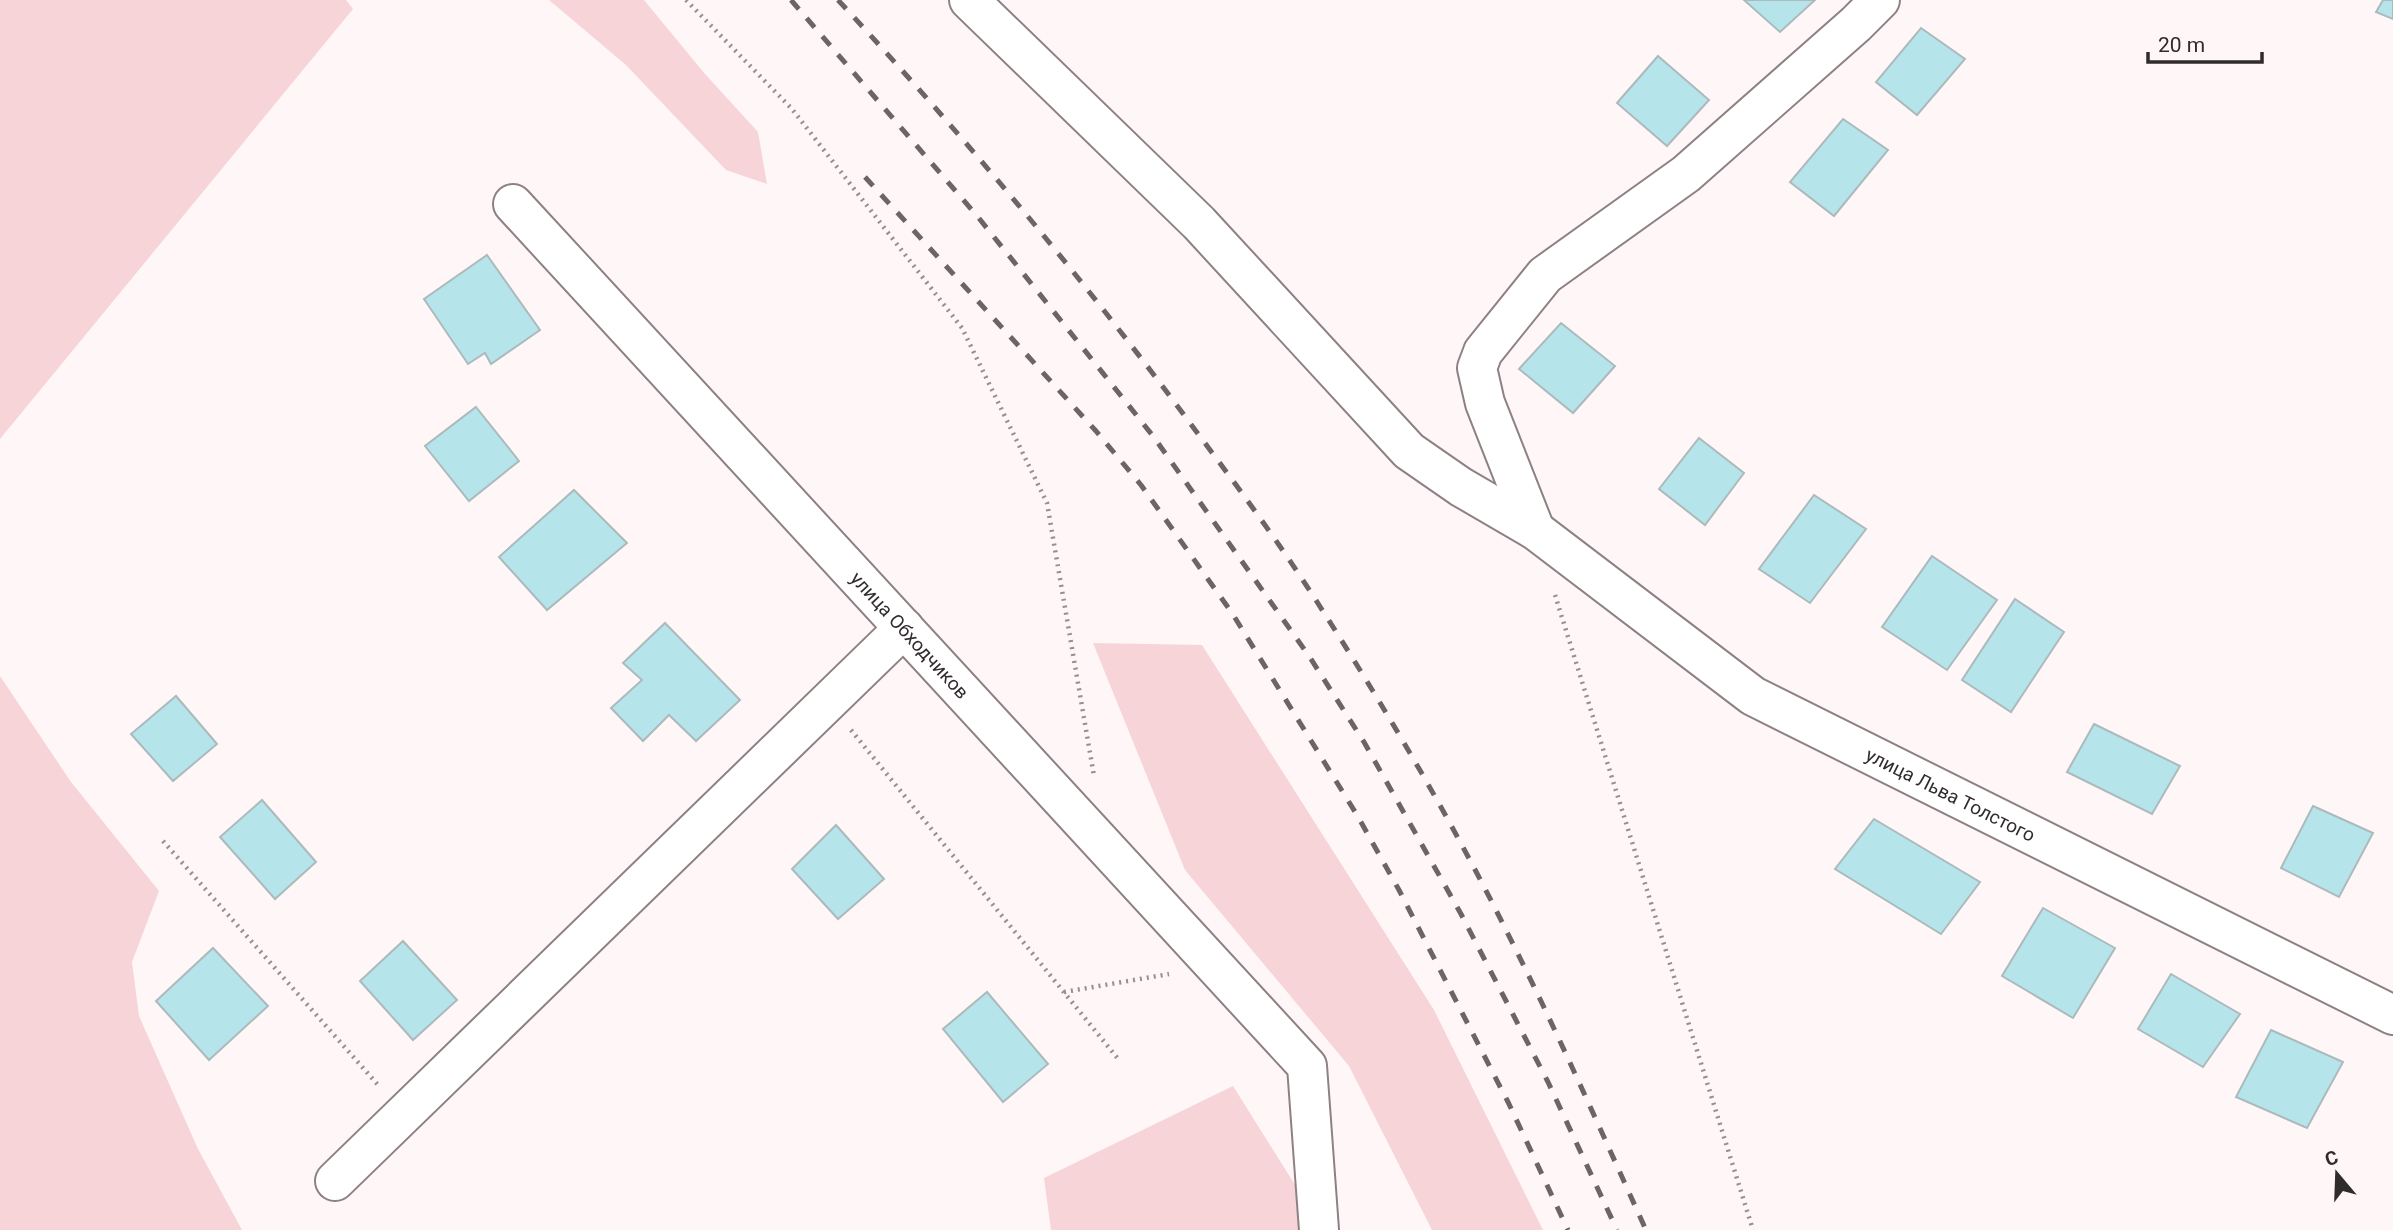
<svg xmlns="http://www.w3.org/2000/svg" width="2393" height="1230" viewBox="0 0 2393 1230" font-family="Roboto,sans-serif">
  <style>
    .green { fill: #f7d4d8 }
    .building { fill: #b5e4ea; stroke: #acbabc; stroke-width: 2 }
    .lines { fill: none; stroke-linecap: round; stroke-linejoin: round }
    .minor-casing { stroke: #8e8183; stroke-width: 42 }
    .path { stroke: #958f8f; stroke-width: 4.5; stroke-dasharray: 2 5; stroke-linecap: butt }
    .minor { stroke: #fff; stroke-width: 38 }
    .rail { stroke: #6c6566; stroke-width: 5; stroke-dasharray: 12 12; stroke-linecap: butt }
    .labels { text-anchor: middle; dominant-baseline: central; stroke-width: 6; stroke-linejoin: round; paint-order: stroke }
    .street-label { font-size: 19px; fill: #312c2c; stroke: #fff6f7 }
  </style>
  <rect width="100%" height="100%" fill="#fff6f7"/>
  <path class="green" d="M0,0H346L353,9L0,439Z
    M549,0H644L705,74L758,132L767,184L726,170L626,65Z
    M1093,643L1202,645L1434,1010L1543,1230H1432L1349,1066L1185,870Z
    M0,676L71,782L159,891L132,962L139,1016L198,1149L242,1230H0Z
    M1233,1086L1319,1223L1318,1230H1051L1044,1178Z"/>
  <path class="building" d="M1744,0H1815L1780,32Z
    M2383,0H2393V19L2376,12Z
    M1921,28L1965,59L1917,115L1876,82Z
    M1658,56L1709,100L1667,146L1617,103Z
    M1843,119L1888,150L1834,216L1790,182Z
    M487,255L540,330L491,364L485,353L468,364L424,299Z
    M1561,323L1615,366L1573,413L1519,369Z
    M476,407L519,461L469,501L425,446Z
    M1699,438L1744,473L1705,525L1659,489Z
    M574,490L627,543L547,610L499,557Z
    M1814,495L1866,529L1810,603L1759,569Z
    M1932,556L1997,600L1947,670L1882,627Z
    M2015,599L2064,632L2011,712L1962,680Z
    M665,623L740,700L696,741L669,715L643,741L611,708L642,680L623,663Z
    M176,696L217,744L173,781L131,734Z
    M2094,724L2180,766L2152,814L2067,772Z
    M262,800L316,862L275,899L220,837Z
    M2313,806L2373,833L2339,897L2281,868Z
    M1874,819L1980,882L1941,934L1835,869Z
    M836,825L884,879L838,919L792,869Z
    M2043,908L2115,948L2073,1018L2002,976Z
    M403,941L457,1000L413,1040L360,981Z
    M213,948L268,1006L209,1060L156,1001Z
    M2171,974L2240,1014L2203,1067L2138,1029Z
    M987,992L1048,1064L1003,1102L943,1029Z
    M2271,1030L2343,1062L2307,1128L2236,1097Z"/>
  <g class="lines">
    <g class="minor-casing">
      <g id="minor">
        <path id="s1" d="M969,0L1199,223L1409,451L1461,487L1535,530L1753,696L2393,1015"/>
        <path id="s2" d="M513,204L1307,1066L1319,1230"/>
        <path d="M1535,530L1485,403L1477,368L1483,352L1545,275L1686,174L1856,24L1880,0"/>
        <path d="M335,1181L904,628"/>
      </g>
    </g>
    <path class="path" d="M686,0L792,109L962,328L1047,503L1094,776
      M1555,595L1753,1230
      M851,730L1119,1060
      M163,841L378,1085
      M1064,992L1169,974"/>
    <use href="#minor" class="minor"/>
    <path class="rail" d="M791,0L978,217L1094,362L1153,436L1309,656L1364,742L1461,914L1548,1082L1617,1230
      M838,0C963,135 1081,276 1190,423C1234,482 1279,542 1319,605C1387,711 1452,821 1508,934C1557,1031 1601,1131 1646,1230
      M865,177L1096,431L1141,485L1232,613L1357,815L1399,890L1509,1104L1568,1230"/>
  </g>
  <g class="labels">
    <g class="street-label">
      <text stroke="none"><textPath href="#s2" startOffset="586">улица Обходчиков</textPath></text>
      <text stroke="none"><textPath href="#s1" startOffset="1274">улица Льва Толстого</textPath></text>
    </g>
  </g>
  <g transform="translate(2337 1174) rotate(341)" stroke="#fff6f7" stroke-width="5" paint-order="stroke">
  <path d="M0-5L12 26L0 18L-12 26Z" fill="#312c2c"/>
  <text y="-10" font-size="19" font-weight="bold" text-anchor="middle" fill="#312c2c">С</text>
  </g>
  <path d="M2148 52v10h114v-10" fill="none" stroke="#312c2c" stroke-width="3.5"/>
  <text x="2158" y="52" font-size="21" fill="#312c2c" stroke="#fff6f7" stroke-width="5" paint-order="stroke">20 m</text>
</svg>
